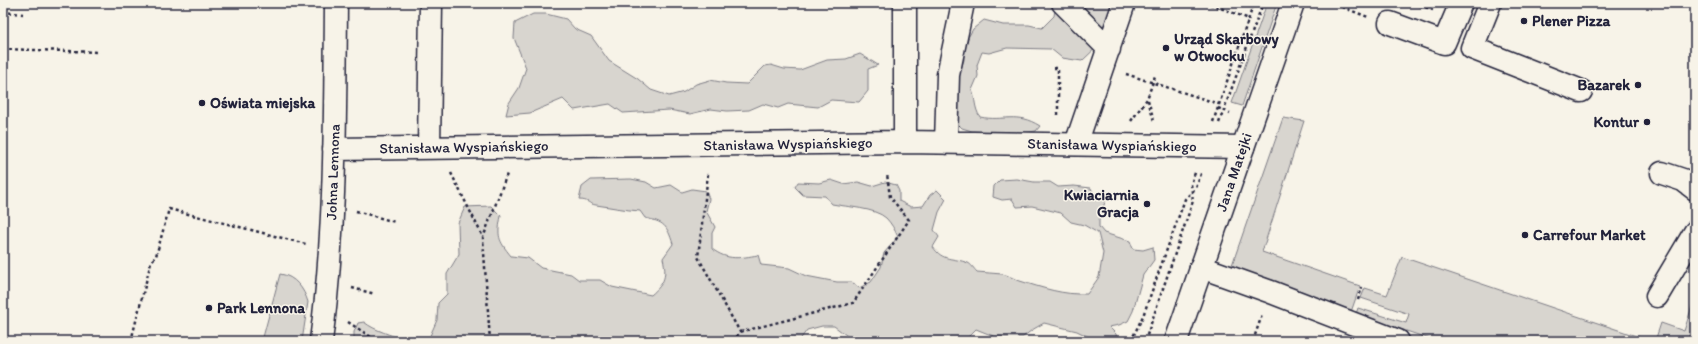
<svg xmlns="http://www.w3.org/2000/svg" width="1698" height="344" viewBox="0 0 1698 344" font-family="Itim,sans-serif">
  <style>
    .green { fill: #d8d5cf; stroke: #7d7c85 }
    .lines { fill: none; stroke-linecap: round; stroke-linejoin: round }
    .minor-casing { stroke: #22223b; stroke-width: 25 }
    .major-casing { stroke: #22223b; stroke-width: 25 }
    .path { stroke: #22223b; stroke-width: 2.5; stroke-dasharray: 3 3; stroke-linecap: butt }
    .minor { stroke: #f7f3e8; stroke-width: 22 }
    .major { stroke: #f7f3e8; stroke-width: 22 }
    .poi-dot { fill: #22223b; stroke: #f7f3e8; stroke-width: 1.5 }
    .labels { text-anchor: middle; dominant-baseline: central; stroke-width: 3; stroke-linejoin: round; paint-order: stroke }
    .poi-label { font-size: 15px; font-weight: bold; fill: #22223b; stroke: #f7f3e8; text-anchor: start }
    .street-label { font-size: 15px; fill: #22223b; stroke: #f7f3e8 }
  </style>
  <rect width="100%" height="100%" fill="#f7f3e8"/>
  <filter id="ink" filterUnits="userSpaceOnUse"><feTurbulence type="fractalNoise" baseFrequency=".025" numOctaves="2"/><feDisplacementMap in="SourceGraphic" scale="8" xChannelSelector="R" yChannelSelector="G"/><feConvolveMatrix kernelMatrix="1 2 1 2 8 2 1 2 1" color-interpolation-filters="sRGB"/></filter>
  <g filter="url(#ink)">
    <path class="green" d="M1056,3H1117L1105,39L1082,61L1062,58L1051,49L1007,48L989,53L982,52L977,65L978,76L972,90C976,101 974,107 980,117C1004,122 1016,111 1040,126L1036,131L1021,133L972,131L962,128L954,120L955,86L964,60L963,46L973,29L984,20L1003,25H1029L1042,28L1054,16Z
      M1267,3H1277L1242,106L1232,103Z
      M533,14H546L566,19L575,29L591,36L609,61L638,79L651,90L669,96L684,92L696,84L710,80L726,83L747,84L765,66L771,65L784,69L800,70L827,60L846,59L860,54L878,65L868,69V91L859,102L831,100L818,107L788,104L778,108L763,104L749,110L727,111L711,109L690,114L669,110L623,113L610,104L574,110L563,99L530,113L506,115L509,103L519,88L526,68L514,38L515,23Z
      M1283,118L1304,121L1262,252L1360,286L1351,312L1231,268Z
      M631,179L646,182L656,188L671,185L682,192L692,189L706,191L709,199L706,211L715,227L712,233V249C728,261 740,258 758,255L761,265L789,268L806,276L837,282H852L859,288L871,282L881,267L884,253L898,237C895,230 891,223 886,218C875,208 847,207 832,204L825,196L803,195L795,187L798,182L819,183L831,180L843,184L858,182L872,186L885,182L896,185L899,191V201L911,207L923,206L930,195L937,190L946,199L939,212L934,230L939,237L933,247C943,262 953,257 968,263C971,264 974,269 977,272C985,273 994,273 1002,274C1008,275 1014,279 1020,281C1043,288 1063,295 1087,294L1099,277L1103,253L1098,233L1084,225L1071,222L1061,213L1032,206L1017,207L1012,199L1002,200L993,197L994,186L1000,180L1017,179L1034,182H1050L1058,187L1074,186L1091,188L1095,197L1106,199L1099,220V227L1104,233L1130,241L1133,249L1143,250L1153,247L1154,260L1143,275L1133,311L1128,321L1119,325L1109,327L1116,334L1117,341H1097L1077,331L1044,323L1032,330L1023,337H996L976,329L964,341H854L834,326H822L807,330L799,341H426L429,338L437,320L438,303L447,294V274L459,254L458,223L465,207L491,206L501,216C497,236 498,240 511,256L528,258L541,268L571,274L579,280H600L612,287L651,295C665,283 667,276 663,258L673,244C667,225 664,222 645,218L640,211C625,210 611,207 596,205C588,204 589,200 579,200L582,187L591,180Z
      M1402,257L1651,341H1436L1356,314L1358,308L1406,323L1409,314L1361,298L1365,288L1387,295Z
      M280,274C295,276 304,289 308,302L302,341H262Z
      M1695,297V321L1687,341H1655L1661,323L1684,331Z
      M364,322C375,331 391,334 404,341H354V332L358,323Z"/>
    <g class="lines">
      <g class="minor-casing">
        <path id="minor" d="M1063,3L1109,49
          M1490,3L1472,48L1581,91
          M1390,23L1444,43L1461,3
          M905,142V3
          M946,143L948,75L963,3
          M1076,144L1124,3
          M429,148L431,3
          M334,149L905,142L1243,147
          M1662,173L1683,180L1695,189
          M1201,267L1271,292L1398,341
          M1657,296L1695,232
          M321,341C336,229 335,116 336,3"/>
      </g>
      <g class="major-casing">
        <path id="major" d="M1176,341L1293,3"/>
      </g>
      <path class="path" d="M1414,3L1433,10
        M1210,4L1249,19
        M1342,7L1368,17
        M3,12L23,14
        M3,49L99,52
        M1054,68H1058V117
        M1126,74L1219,104
        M1148,100L1154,121
        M1218,108L1230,113
        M1131,121L1147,99L1155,76
        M1213,122L1254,3
        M1219,123L1263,3
        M451,173L483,237
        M708,174L698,257L740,332
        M356,211L395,222
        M352,288L375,294
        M1358,300L1362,287
        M348,322L377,341
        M131,341L151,262L156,256L169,209L306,244
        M490,341L483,238L507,174
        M733,341L740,332L853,303L909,220L890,197L887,174
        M1131,341L1143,316L1185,199L1196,188L1202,171
        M1145,341L1193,201L1191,184L1196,170
        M1253,341L1262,315"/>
      <use href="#minor" class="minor"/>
      <use href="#major" class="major"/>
    </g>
  </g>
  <g class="poi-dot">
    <circle cx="1524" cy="21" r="4"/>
    <circle cx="1166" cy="48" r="4"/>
    <circle cx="1638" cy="85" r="4"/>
    <circle cx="202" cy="103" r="4"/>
    <circle cx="1647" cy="122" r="4"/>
    <circle cx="1147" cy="204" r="4"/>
    <circle cx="1525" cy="235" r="4"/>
    <circle cx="209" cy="308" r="4"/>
  </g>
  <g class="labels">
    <g class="poi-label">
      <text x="1532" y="21">Plener Pizza</text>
      <text x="1174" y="39">Urząd Skarbowy<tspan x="1174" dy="17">w Otwocku</tspan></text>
      <text x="1630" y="85" text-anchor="end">Bazarek</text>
      <text x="210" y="103">Oświata miejska</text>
      <text x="1639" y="122" text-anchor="end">Kontur</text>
      <text x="1139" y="195" text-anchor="end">Kwiaciarnia<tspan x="1139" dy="17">Gracja</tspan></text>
      <text x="1533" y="235">Carrefour Market</text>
      <text x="217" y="308">Park Lennona</text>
    </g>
    <g class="street-label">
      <text transform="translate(788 144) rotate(-1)">Stanisława Wyspiańskiego</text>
      <text transform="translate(1112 145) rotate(1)">Stanisława Wyspiańskiego</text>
      <text transform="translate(464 147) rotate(-1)">Stanisława Wyspiańskiego</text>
      <text transform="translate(333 172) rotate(-88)">Johna Lennona</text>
      <text transform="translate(1234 172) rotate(-71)">Jana Matejki</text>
    </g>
  </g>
  <rect width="1698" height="344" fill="none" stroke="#f7f3e8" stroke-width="16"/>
  <rect x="8" y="8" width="1682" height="328" fill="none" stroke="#22223b" stroke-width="1.5" filter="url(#ink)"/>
</svg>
